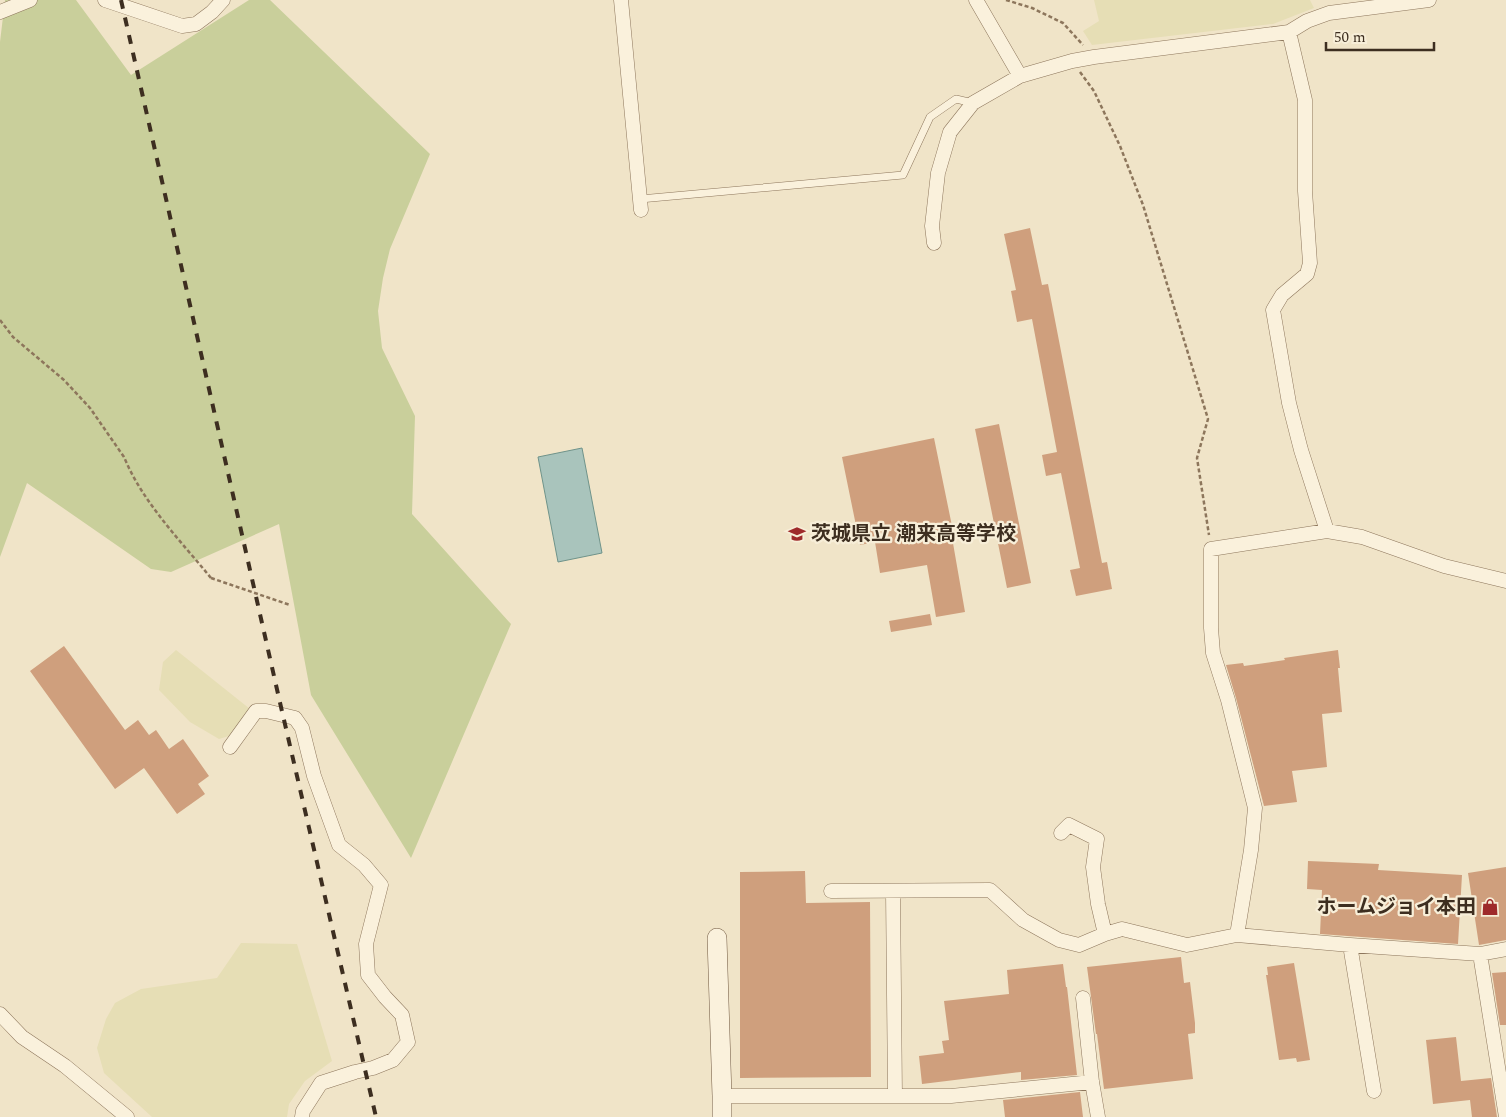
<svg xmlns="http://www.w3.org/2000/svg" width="1506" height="1117" viewBox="0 0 1506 1117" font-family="Spectral,'Noto Sans JP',serif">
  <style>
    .farmland { fill: #e6deb5 }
    .green { fill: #c9cf9b }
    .water { fill: #a9c4bc; stroke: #6f938a }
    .building { fill: #cf9f7d }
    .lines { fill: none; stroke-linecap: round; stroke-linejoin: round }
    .lane-casing { stroke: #8d765c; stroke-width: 8 }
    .street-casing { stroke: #8d765c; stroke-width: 15 }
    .secondary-casing { stroke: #6f573f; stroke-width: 20 }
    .path { stroke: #8d765c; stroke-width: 2.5; stroke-dasharray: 4 2.5; stroke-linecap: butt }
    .lane { stroke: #faf1dc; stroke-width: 7 }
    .street { stroke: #faf1dc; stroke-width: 14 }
    .secondary { stroke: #faf1dc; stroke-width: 19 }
    .rail { stroke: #3d2e20; stroke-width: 4; stroke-dasharray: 9 9; stroke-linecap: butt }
    .path-bridge { stroke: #8d765c; stroke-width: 2.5; stroke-dasharray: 4 2.5; stroke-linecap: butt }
    .labels { text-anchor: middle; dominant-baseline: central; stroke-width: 4.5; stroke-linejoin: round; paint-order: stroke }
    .poi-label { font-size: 20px; font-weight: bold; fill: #3d2e20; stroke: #f7eed8; text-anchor: start }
  </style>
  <rect width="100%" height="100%" fill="#f0e4c8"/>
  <path class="farmland" d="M1094,0H1310L1314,8L1273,24L1092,45L1083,31L1099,21Z
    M176,650L250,709L232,735L219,739L190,722L159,690L163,662Z
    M241,943L297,944L332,1061L305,1081L289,1104L287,1117H152L104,1073L97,1048L106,1019L115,1003L141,989L217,978Z"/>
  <path class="green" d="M5,0H76L131,75L249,0H270L430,154L390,249L383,278L378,311L382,348L415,416L412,514L511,624L411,858L311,695L279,524L171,572L151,569L27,483L0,557V42Z"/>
  <path class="water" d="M582,448L602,553L558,562L538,457Z"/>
  <path class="building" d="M1030,228L1042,285L1048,284L1102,563L1107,562L1112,589L1076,596L1070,570L1080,568L1061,473L1046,476L1042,455L1057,452L1032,319L1017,322L1011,291L1016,290L1004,234Z
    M999,424L1031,583L1007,588L975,429Z
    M934,438L952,526H950L965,612L936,617L927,565L880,573L875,542L860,545L842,457Z
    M930,614L932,625L891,632L889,621Z
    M64,646L125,730L138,720L149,735L156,730L169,749L183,739L209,776L198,784L205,794L177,814L144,768L115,789L30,671Z
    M1338,650L1340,668H1338L1342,712L1322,714L1327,767L1292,771L1297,802L1264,806L1236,698L1226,665L1243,663L1244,666L1285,660L1284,658Z
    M1308,861L1379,864L1378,870L1462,875L1458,944L1320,934L1322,890L1307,889Z
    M1506,867V940L1479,945L1468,873Z
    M805,871L806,903L870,902L871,1077L740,1078V872Z
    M1181,957L1184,983L1190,982L1195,1023V1033L1188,1034L1193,1079L1104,1089L1097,1034H1096L1087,967Z
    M1294,963L1310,1060L1297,1062L1296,1058L1279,1060L1266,975H1268L1267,967Z
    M1063,964L1066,987H1067L1077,1075L1021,1080V1072L922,1084L919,1056L944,1053L942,1041L949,1040L944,1001L1009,994L1007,970Z
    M1506,972V1025H1500L1492,973Z
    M1456,1037L1461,1081L1491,1078L1497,1117H1472L1470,1100L1433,1104L1426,1040Z
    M1080,1092L1083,1117H1005L1003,1100Z"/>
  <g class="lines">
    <g class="lane-casing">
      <path id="lane" d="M640,199L903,175L930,117L956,99L973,103"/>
    </g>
    <g class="street-casing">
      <path id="street" d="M105,0L182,26L196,24L212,12L223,0
        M621,0L641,210
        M976,0L1020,76
        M0,12L30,0
        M1289,32L1305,100V191L1310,263L1307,274L1282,295L1273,310L1289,403L1301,450L1327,531
        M934,243L932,226L938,173L950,132L973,103L1020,76L1072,61L1094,57L1289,32L1307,21L1329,13L1429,0
        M1506,581L1444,566L1362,537L1327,531L1211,549V628L1213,653L1228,700L1255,808L1251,850L1237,935L1350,945L1480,954L1506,949
        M230,747L256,711H266L295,718L302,728L314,776L339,845L364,865L381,885L366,944L368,975L385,997L402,1015L408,1042L393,1060L373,1068L355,1072L321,1083L303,1111L302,1117
        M1061,833L1069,825L1097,839L1093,867L1098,904L1105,934
        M831,891L990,890L1023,920L1059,940L1079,945L1105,934L1122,929L1187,945L1237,935
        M893,891L895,1096
        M1350,945L1374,1091
        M1480,954L1506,1117
        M1083,998L1092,1082L1098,1117
        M0,1014L22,1037L65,1066L127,1117
        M722,1096H951L1092,1082"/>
    </g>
    <g class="secondary-casing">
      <path id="secondary" d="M717,938L722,1096V1117"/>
    </g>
    <path class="path" d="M1006,0L1032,8L1063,23L1083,45
      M1080,72L1094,91L1120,146L1143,205L1208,419L1197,458L1209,535
      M0,320L13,337L64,380L90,408L124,457C143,503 180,540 211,578"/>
    <use href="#lane" class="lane"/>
    <use href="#street" class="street"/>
    <use href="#secondary" class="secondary"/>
    <path class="rail" d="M121,0L281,707L376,1117"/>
    <path class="path-bridge" d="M211,578L290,605"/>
  </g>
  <defs>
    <g id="school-bare" transform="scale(1.35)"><path d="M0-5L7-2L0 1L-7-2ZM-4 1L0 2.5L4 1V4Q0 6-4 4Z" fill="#9e2a2b" stroke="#f7eed8" stroke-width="2.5" paint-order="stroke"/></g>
    <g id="shop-bare" transform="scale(1.35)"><path d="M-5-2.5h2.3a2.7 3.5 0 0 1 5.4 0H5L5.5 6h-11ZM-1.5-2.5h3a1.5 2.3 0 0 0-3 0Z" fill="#9e2a2b" stroke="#f7eed8" stroke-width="2.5" paint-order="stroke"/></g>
  </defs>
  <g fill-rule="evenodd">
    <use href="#school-bare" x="797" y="534"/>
    <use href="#shop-bare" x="1490" y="907"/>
  </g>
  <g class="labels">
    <g class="poi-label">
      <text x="811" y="534">茨城県立 潮来高等学校</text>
      <text x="1476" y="907" text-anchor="end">ホームジョイ本田</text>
    </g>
  </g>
  <path d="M1326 42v8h108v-8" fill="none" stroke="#3d2e20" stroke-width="2.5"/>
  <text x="1334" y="42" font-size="15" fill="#3d2e20" stroke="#f7eed8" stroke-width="4" paint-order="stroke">50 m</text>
</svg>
